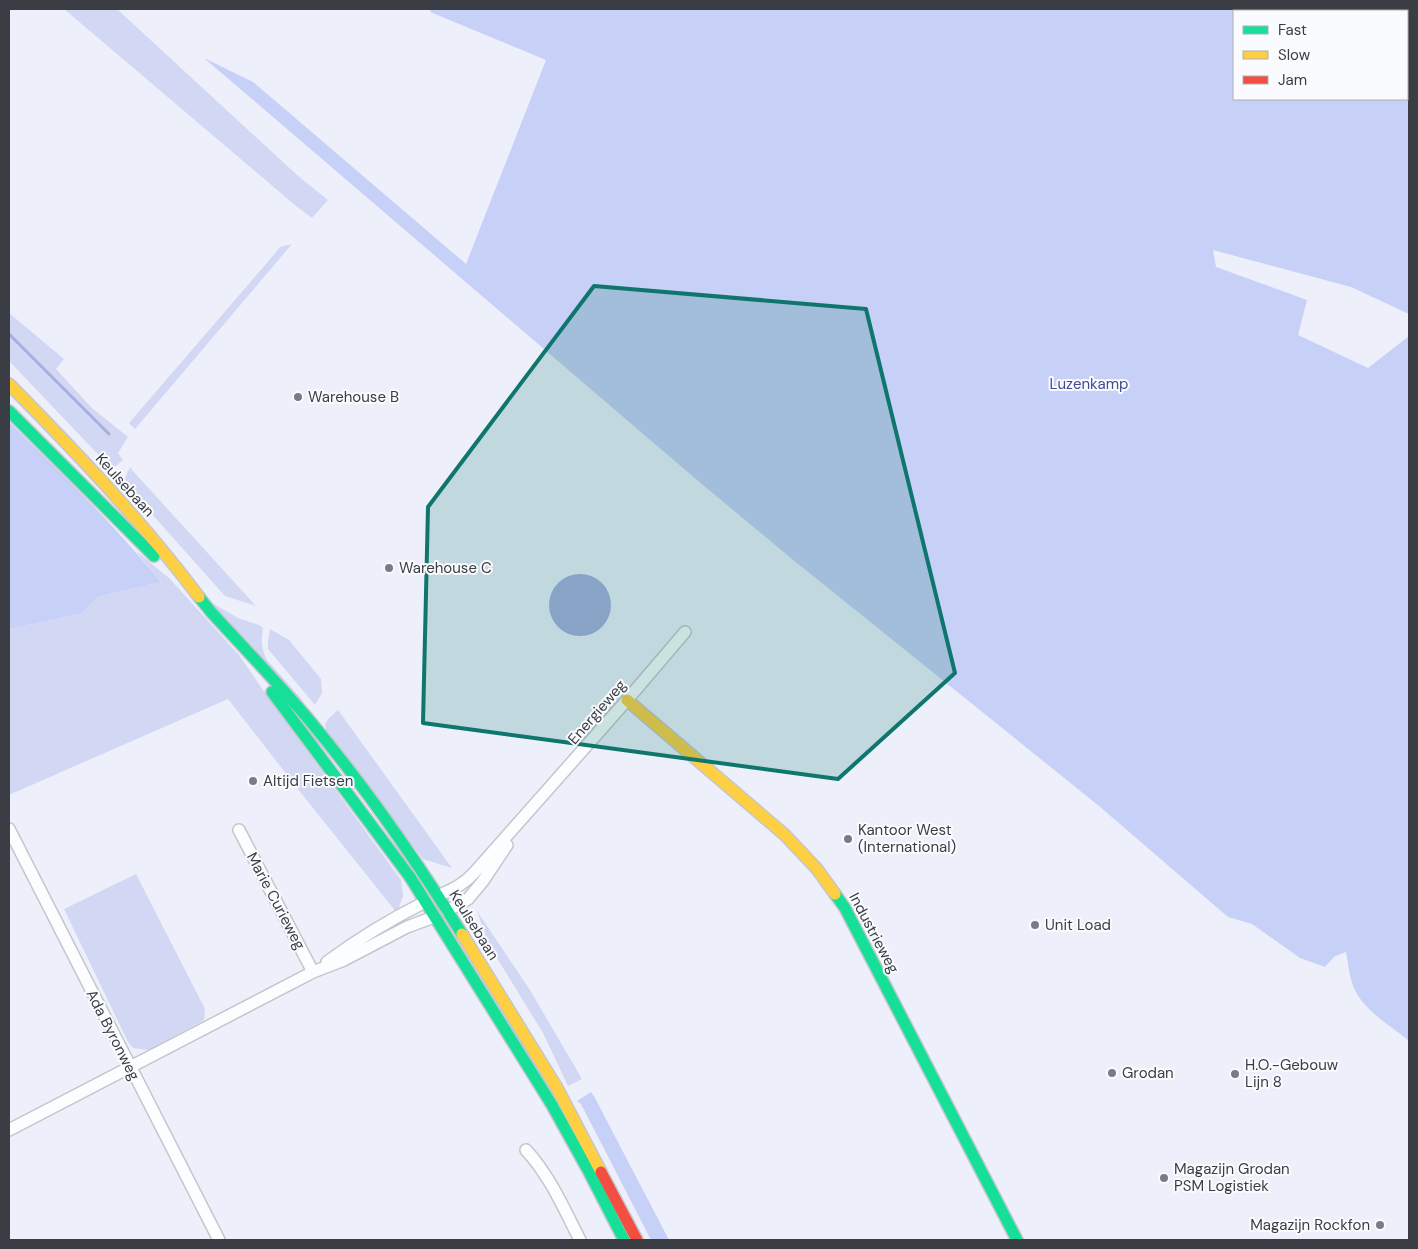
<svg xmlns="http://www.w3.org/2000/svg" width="1418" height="1249" viewBox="0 0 1418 1249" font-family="'DM Sans',sans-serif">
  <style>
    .green { fill: #d2d8f3 }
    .forest { fill: #c7d0f7; fill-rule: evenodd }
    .water { fill: #a6b0de }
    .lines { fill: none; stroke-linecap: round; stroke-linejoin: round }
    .stream { stroke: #a6b0de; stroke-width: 3 }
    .street-casing { stroke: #c4c6ce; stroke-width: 14 }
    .fast-casing { stroke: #c4c6ce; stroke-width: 14 }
    .slow-casing { stroke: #c4c6ce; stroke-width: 14 }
    .jam-casing { stroke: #c4c6ce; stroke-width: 14 }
    .street { stroke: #fcfdfe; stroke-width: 11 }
    .fast { stroke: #16e098; stroke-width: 11 }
    .slow { stroke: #ffcf43; stroke-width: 11 }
    .jam { stroke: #f24e42; stroke-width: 11 }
    .marked { fill: #0f766e; fill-opacity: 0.2; stroke: #0f766e; stroke-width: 4; stroke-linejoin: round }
    .poi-dot { fill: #797c84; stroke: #fafbfe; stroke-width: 2 }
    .labels { text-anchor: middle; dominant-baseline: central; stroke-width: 4; stroke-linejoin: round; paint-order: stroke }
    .park-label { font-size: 15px; fill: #414a95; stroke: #fafbfe }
    .poi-label { font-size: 15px; fill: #3b3d44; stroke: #fafbfe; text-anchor: start }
    .street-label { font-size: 15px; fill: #3b3d44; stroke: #fafbfe }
  </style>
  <rect width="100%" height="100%" fill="#edf0fa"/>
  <path class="green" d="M64,9H117L297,175L328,200L312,218L296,206Z
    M292,244L135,429L129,423L271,258L280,247Z
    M9,313L64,359L56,369L92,408L128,437L118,453L123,460L112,469L9,361Z
    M130,467L133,471L256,606L225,596L124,483L126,476Z
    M135,550L169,578L239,655L263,690L401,880L403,896L397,913L305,798L228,699L9,795V629L80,614L86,610L97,597L161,582Z
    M212,603L238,618L259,625L263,628C261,642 261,648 267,660L304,702L288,691Z
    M270,629L289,640L321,679L322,693L315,705L268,649V640Z
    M338,710L452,868L423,859L327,734L325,724L329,718Z
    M136,874L205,1009L204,1020L149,1050L133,1048L128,1042L64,909Z
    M477,911L530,990L582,1079L568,1086L543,1033L489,945Z"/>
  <path class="forest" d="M432,9H1409V314L1351,287L1213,250L1216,267L1307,300L1298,335L1368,368L1409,336V1041C1389,1024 1361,1010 1352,983C1349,973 1348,962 1346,952L1335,956L1325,967L1300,958L1252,924L1228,917L1099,806L792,559L697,480L204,58L253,82L466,264L546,60L430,12ZM1407,11V99H1234V11Z
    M9,422C62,473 114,525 161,582L97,597L86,610L80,614L9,629Z
    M591,1092L595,1098L669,1240H651L581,1104L577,1101Z"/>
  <path class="water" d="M549 605a31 31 0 1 1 62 0a31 31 0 1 1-62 0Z"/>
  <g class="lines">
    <path class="stream" d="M9,334L109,434"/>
    <g class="street-casing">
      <path id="street" d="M9,829L219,1240
        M239,830L313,972
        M438,896C453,889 463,885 474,873L627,700L685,632
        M447,911L468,899L483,881L507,845
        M327,962C358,939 391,919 425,902
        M9,1130L313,972L344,960L407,927L434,917
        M526,1150C550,1176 564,1209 580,1240"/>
    </g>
    <g class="fast-casing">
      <path id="fast" d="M9,411L154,556
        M199,597L211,612C244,648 279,684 310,721C366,788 416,860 462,934
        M272,692L410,877L552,1105L588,1170L624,1240
        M835,894L845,908L1017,1240"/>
    </g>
    <g class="slow-casing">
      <path id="slow" d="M9,384C76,452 142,521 199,597
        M627,700L785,835L817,869L835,894
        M462,934L557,1088L601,1172"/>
    </g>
    <g class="jam-casing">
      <path id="jam" d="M601,1172L637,1240"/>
    </g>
    <use href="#street" class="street"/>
    <use href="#fast" class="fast"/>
    <use href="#slow" class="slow"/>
    <use href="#jam" class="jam"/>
  </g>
  <path class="marked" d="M594,286L866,309L955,673L838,779L423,723L428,507Z"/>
  <g class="poi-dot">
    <circle cx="298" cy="397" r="5"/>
    <circle cx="389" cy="568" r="5"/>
    <circle cx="253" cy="781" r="5"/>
    <circle cx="848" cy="839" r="5"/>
    <circle cx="1035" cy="925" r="5"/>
    <circle cx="1112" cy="1073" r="5"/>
    <circle cx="1235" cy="1074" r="5"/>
    <circle cx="1164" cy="1178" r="5"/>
    <circle cx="1380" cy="1225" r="5"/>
  </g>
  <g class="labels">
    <g class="park-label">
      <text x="1089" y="384">Luzenkamp</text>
    </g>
    <g class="poi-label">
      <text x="308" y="397">Warehouse B</text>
      <text x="399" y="568">Warehouse C</text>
      <text x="263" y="781">Altijd Fietsen</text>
      <text x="858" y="830">Kantoor West<tspan x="858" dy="17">(International)</tspan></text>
      <text x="1045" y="925">Unit Load</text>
      <text x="1245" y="1065">H.O.-Gebouw<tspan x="1245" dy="17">Lijn 8</tspan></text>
      <text x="1122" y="1073">Grodan</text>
      <text x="1174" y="1169">Magazijn Grodan<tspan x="1174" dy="17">PSM Logistiek</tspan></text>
      <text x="1370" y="1225" text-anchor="end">Magazijn Rockfon</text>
    </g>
    <g class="street-label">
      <text transform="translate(125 485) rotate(48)">Keulsebaan</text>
      <text transform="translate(597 712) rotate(-49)">Energieweg</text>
      <text transform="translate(276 901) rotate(62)">Marie Curieweg</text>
      <text transform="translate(474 925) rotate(58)">Keulsebaan</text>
      <text transform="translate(874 933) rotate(62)">Industrieweg</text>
      <text transform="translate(113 1035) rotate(63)">Ada Byronweg</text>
    </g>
  </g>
  <rect width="1418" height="1249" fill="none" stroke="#3b3d44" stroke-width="20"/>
  <rect x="1233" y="10" width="175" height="90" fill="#fafbfe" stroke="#aeafb4"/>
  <rect x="1243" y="26" width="25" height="8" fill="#16e098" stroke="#aeafb4"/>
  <text x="1278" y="35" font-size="15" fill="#3b3d44">Fast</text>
  <rect x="1243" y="51" width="25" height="8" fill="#ffcf43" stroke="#aeafb4"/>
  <text x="1278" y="60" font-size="15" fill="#3b3d44">Slow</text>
  <rect x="1243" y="76" width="25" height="8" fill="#f24e42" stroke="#aeafb4"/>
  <text x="1278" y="85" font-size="15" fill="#3b3d44">Jam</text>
</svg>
